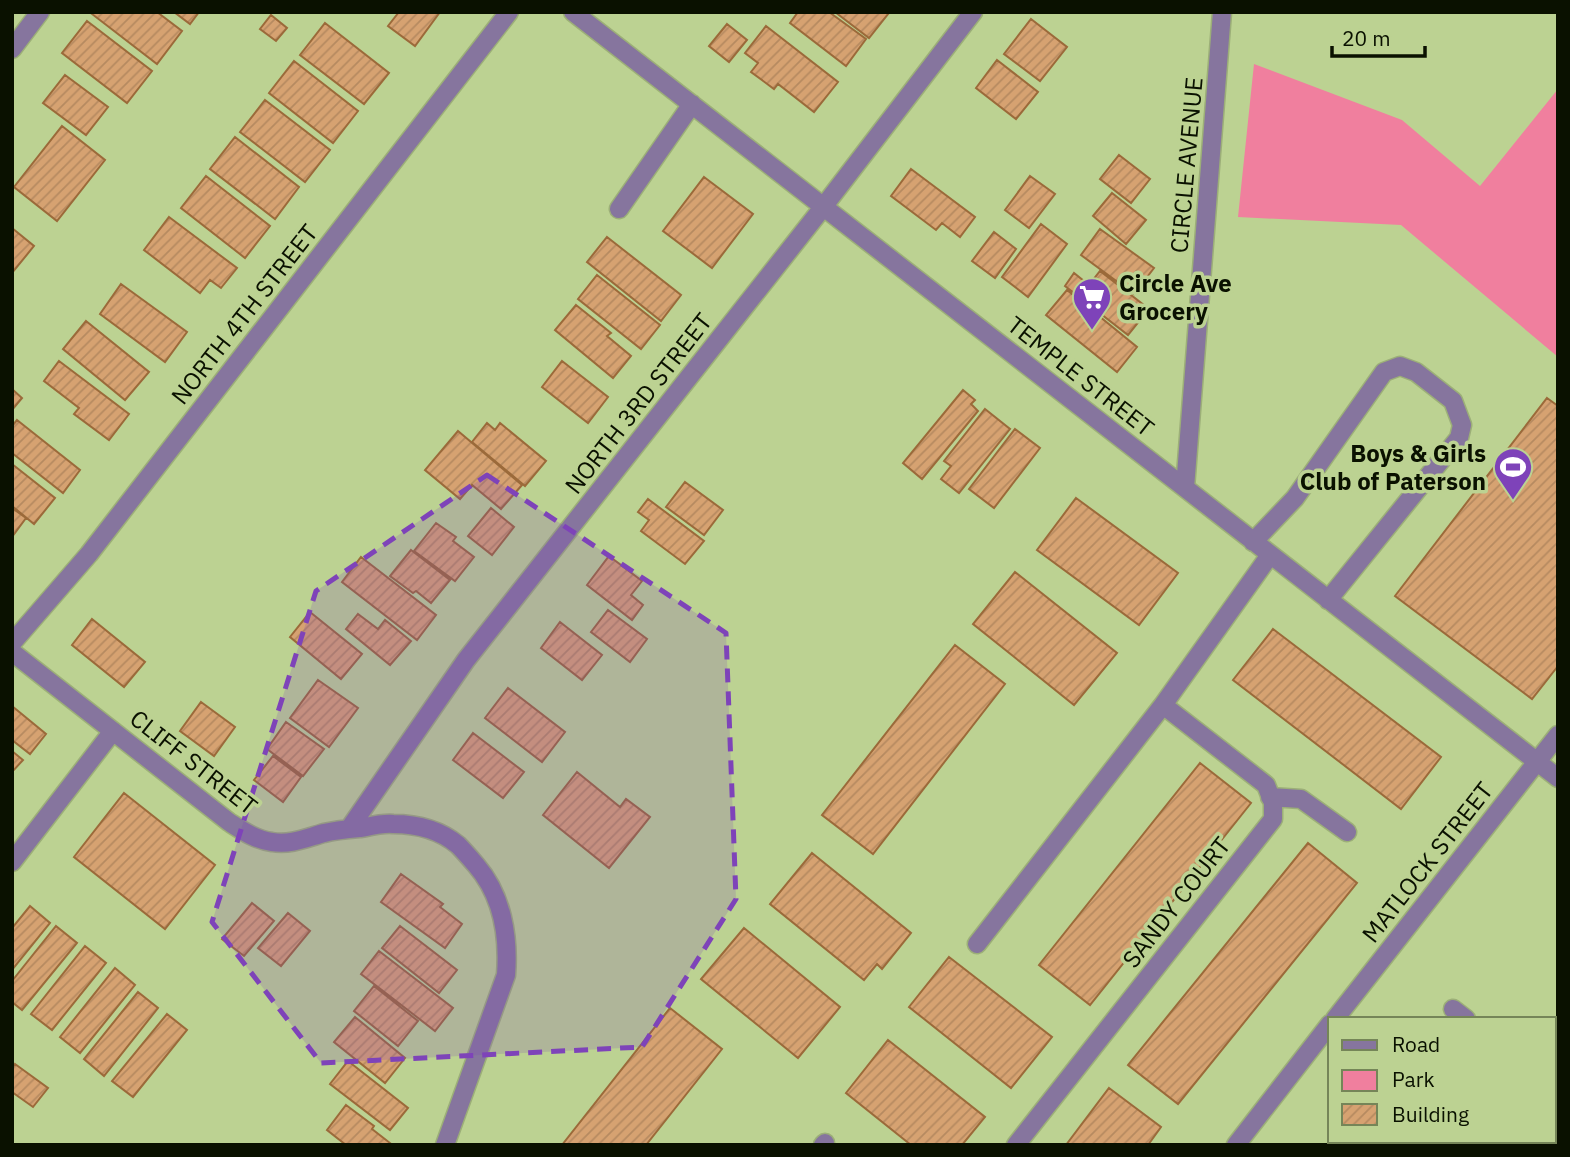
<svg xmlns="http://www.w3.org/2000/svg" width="1570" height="1157" viewBox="0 0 1570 1157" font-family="'IBM Plex Sans',sans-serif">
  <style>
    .green { fill: #f07f9e }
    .building { fill: url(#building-hatch); stroke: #9b6a3a; stroke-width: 2 }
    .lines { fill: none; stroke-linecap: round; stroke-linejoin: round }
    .minor-casing { stroke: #9caf78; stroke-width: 21 }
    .minor { stroke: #86759e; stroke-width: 18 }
    .marked { fill: #7e43b9; fill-opacity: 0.2; stroke: #7e43b9; stroke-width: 5; stroke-dasharray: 14 9; stroke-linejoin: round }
    .labels { text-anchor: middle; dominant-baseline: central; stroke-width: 7; stroke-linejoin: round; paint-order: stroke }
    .street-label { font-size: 24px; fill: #0a1100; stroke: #bcd292 }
    .poi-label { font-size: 24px; font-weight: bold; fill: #0a1100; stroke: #bcd292; text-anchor: start }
  </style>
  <defs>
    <pattern id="building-hatch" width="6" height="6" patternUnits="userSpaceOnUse" patternTransform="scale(1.75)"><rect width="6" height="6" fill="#d6a271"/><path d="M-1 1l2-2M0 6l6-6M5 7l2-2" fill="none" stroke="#b68a60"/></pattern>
  </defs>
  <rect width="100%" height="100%" fill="#bcd292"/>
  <path class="green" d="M1254,64L1402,120L1480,186L1558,89V357L1401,225L1238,217Z"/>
  <path class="building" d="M94,12H157L182,31L157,64L92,14Z
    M174,12H199L190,24Z
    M399,12H440L415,46L388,26Z
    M798,12H829L866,39L846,66L790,23Z
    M835,12H886L888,14L869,38Z
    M271,15L287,28L276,41L260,29Z
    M1031,19L1067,47L1040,81L1004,54Z
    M87,21L152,71L127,103L62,53Z
    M325,23L389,73L364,104L300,55Z
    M727,24L747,40L729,62L709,46Z
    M766,26L838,82L814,112L778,84L774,89L751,72L758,63L745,53Z
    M997,60L1038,92L1016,119L976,88Z
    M294,61L358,111L333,143L269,93Z
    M65,75L108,107L86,135L43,103Z
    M265,100L330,150L305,182L240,132Z
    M62,126L105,160L57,221L14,187Z
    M235,137L299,187L275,219L210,169Z
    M1119,155L1150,179L1131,203L1100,179Z
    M911,169L975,217L960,237L942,223L936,230L891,196Z
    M206,176L270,226L245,258L181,208Z
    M1030,176L1055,194L1029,228L1005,210Z
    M704,177L753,214L712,268L663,231Z
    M1112,193L1146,220L1126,244L1093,216Z
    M169,217L237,268L221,288L210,280L200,293L144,250Z
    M1041,224L1067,244L1028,297L1002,277Z
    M12,228L34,246L12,273Z
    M1100,229L1154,268L1134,294L1081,255Z
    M994,232L1016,249L995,278L972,261Z
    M607,237L681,295L661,321L587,262Z
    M1100,271L1149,309L1128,335L1065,286L1074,273L1089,285Z
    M597,275L660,325L641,349L578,299Z
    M121,284L187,332L165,362L100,314Z
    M1067,290L1137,347L1117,372L1046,315Z
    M576,305L611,333L607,336L631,356L613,378L555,330Z
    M86,321L149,372L125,400L63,349Z
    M59,361L129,414L109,440L74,414L79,408L44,381Z
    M562,361L608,397L588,423L542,387Z
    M12,389L22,398L12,410Z
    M963,390L975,400L971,404L978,411L922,479L903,463Z
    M1547,398L1558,406V666L1532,699L1395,596Z
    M985,409L1010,429L959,493L941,479L951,466L944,461Z
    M17,420L80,470L63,493L12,453V426Z
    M487,423L495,430L500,423L546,461L525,486L472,442Z
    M1015,429L1040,448L994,508L969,489Z
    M458,431L522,485L501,509L472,485L460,499L425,470Z
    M12,464L55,498L34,524L12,506Z
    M685,482L723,510L704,535L666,507Z
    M1076,498L1178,573L1139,625L1037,550Z
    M648,499L704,541L685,564L641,531L649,520L638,512Z
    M12,508L26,518L12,537Z
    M491,508L514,527L492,555L468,536Z
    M436,523L456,537L453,541L474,557L455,581L414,551Z
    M411,550L450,580L431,603L416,591L413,593L390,576Z
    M609,556L642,581L631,595L643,605L632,620L587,585Z
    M361,557L436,615L417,640L342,582Z
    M1015,572L1117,653L1074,705L973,624Z
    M608,610L647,639L630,662L591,632Z
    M310,612L362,654L341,679L290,637Z
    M358,614L378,629L385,620L411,641L390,665L346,629Z
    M92,619L145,662L124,687L72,645Z
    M560,622L602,655L582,680L541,648Z
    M1273,629L1441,757L1401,809L1233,680Z
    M955,645L1005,684L873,854L822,815Z
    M318,680L358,708L329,747L290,718Z
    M508,688L565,732L542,762L485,718Z
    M201,702L235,727L214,756L180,731Z
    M12,706L46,734L30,754L12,740Z
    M286,722L324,749L303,776L267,749Z
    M473,733L524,772L503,798L453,760Z
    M12,751L23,760L12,772Z
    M273,756L301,777L283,802L254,780Z
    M1200,763L1251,803L1090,1005L1039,965Z
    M577,772L620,807L626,799L650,817L609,868L543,815Z
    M124,793L215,865L165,929L74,857Z
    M1308,843L1357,883L1178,1104L1128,1065Z
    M812,853L911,933L882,969L877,964L864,980L770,904Z
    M401,874L443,904L440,907L462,924L445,948L381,902Z
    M252,903L274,921L244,956L222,939Z
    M30,906L50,923L12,970V928Z
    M288,913L310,931L281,966L258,948Z
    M56,926L77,943L22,1010L12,1002V981Z
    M400,926L457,970L439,993L382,948Z
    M744,928L840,1007L798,1058L701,979Z
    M85,946L106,963L52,1030L31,1014Z
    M379,951L453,1008L435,1031L361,974Z
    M949,957L1052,1037L1011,1088L909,1007Z
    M115,968L135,985L80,1053L60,1037Z
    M374,986L418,1021L398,1046L354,1011Z
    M138,992L158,1008L104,1076L84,1059Z
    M670,1008L722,1049L646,1145H562Z
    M167,1014L187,1030L133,1097L112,1081Z
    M355,1017L405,1058L385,1083L334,1042Z
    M888,1040L985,1117L962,1145H911L846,1093Z
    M348,1061L408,1108L390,1130L330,1084Z
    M15,1064L48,1088L33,1107L12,1092V1068Z
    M1109,1088L1161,1127L1148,1145H1066Z
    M346,1105L374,1126L372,1129L390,1143L388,1145H346L327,1130Z"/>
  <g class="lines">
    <g class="minor-casing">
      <path id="minor" d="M573,12L1558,778
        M12,49L40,12
        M619,209L692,104
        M1185,488L1222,12
        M1253,542L1295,498L1384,372L1400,366L1416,372L1453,401L1462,425L1459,438L1328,600
        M12,643L89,554L509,12
        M12,652L229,822C243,831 256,840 272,842C291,845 306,838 324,833C336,830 349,829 361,828C371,826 383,823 393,824C416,824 440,830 458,845C464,851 470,858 476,865C502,895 509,936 506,975L445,1145
        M1270,797L1301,799L1347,832
        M349,829L466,660L824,206L973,12
        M12,862L113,731
        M977,944L1163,705L1270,555
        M1453,1009L1466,1019
        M1335,1019L1558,735
        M1554,1084L1558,1087
        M823,1145L825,1143
        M1016,1145L1273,819V803L1266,785L1163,705
        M1236,1145L1330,1024"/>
    </g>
    <use href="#minor" class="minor"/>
  </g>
  <path class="marked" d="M487,475L726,633L736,899L642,1047L321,1063L212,922L316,591Z"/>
  <defs>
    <g id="supermarket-pin" transform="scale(2.0125)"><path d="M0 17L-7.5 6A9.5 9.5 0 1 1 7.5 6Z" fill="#7e43b9" stroke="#bcd292"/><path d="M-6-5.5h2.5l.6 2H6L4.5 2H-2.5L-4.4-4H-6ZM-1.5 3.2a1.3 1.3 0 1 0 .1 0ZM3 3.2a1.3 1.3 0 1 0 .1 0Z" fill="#fff"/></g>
    <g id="stadium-pin" transform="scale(2.0125)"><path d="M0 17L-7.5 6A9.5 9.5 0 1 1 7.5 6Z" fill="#7e43b9" stroke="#bcd292"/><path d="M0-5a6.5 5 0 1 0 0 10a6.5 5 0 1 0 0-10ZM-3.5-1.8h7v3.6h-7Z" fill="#fff"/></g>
  </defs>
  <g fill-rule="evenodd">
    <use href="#supermarket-pin" x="1092" y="297"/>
    <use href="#stadium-pin" x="1513" y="467"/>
  </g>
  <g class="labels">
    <g class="street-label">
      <text transform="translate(1186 165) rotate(-85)">CIRCLE AVENUE</text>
      <text transform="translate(244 314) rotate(-52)">NORTH 4TH STREET</text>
      <text transform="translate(1081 376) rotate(38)">TEMPLE STREET</text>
      <text transform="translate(638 403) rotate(-52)">NORTH 3RD STREET</text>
      <text transform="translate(194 762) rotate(38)">CLIFF STREET</text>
      <text transform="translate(1427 862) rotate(-52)">MATLOCK STREET</text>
      <text transform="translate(1176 902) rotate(-52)">SANDY COURT</text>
    </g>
    <g class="poi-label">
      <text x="1119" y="283">Circle Ave<tspan x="1119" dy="28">Grocery</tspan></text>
      <text x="1486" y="453" text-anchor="end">Boys &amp; Girls<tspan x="1486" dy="28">Club of Paterson</tspan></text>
    </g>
  </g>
  <rect width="1570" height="1157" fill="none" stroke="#0a1100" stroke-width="28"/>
  <rect x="1328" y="1017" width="228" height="126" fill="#bcd292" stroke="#758558" stroke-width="2"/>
  <rect x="1342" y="1040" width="35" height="10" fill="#86759e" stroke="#758558" stroke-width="2"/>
  <text x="1392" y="1052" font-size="21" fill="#0a1100">Road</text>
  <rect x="1342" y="1070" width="35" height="21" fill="#f07f9e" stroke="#758558" stroke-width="2"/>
  <text x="1392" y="1087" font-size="21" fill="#0a1100">Park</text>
  <rect x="1342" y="1104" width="35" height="21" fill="url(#building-hatch)" stroke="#758558" stroke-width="2"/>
  <text x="1392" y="1122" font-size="21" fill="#0a1100">Building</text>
  <path d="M1332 46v10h93v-10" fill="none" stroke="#0a1100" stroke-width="3.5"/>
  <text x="1342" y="46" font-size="21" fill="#0a1100" stroke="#bcd292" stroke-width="5" paint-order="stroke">20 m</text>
</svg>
